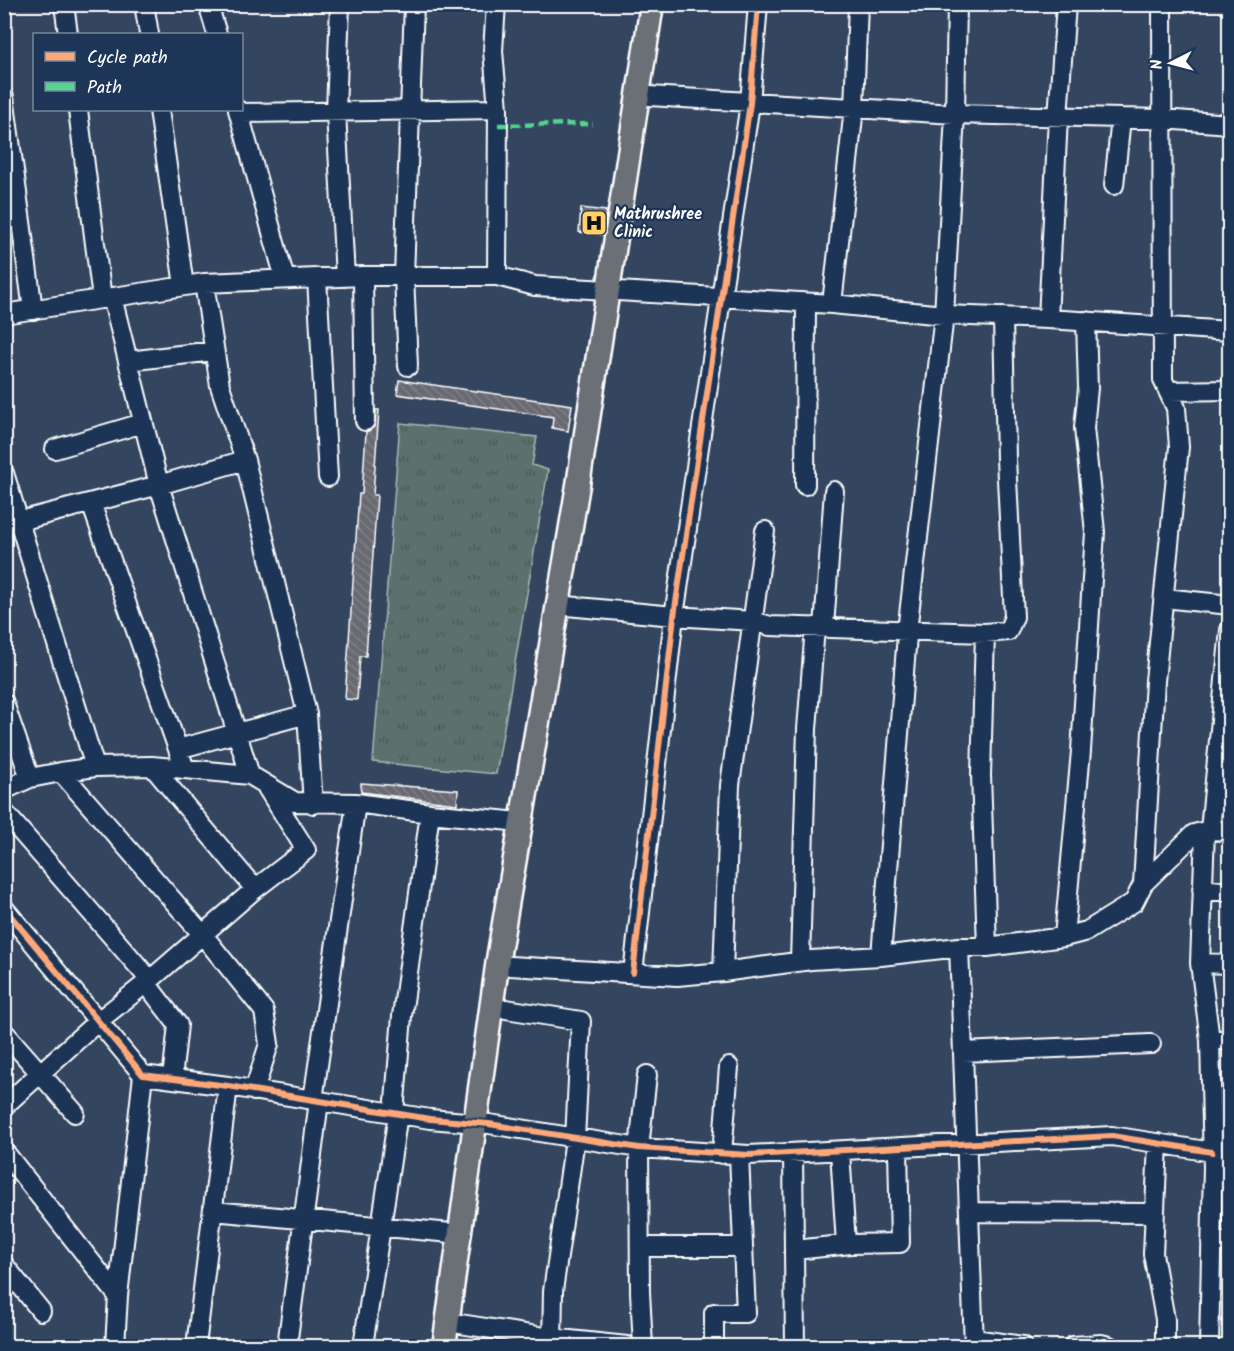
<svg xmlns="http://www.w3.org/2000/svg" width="1234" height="1351" viewBox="0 0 1234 1351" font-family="Kalam,sans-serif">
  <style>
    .park { fill: url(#park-tufts); stroke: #acb8b6; stroke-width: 1.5 }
    .building { fill: url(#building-back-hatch); stroke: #fff; stroke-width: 1.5 }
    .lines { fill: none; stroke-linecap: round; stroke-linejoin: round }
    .minor-casing { stroke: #fff; stroke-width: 22 }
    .major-casing { stroke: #fff; stroke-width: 27 }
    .minor { stroke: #1d3557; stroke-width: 18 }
    .major { stroke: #6b6f75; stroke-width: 22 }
    .quiet { stroke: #53d58f; stroke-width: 4.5; stroke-dasharray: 9 4.5; stroke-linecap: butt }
    .cycleway-casing { stroke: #1d3557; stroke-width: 10 }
    .cycleway { stroke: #fea87a; stroke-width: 6 }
    .labels { text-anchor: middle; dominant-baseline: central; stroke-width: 4.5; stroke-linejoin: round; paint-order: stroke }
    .poi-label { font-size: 16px; font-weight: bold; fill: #fff; stroke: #1d3557; text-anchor: start }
  </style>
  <defs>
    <pattern id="park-tufts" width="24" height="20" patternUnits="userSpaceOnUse" patternTransform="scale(1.5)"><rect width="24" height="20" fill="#5a716d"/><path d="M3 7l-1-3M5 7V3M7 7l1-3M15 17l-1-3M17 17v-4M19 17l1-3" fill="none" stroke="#515958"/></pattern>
    <pattern id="building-back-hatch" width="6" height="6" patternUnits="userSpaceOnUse" patternTransform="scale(1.5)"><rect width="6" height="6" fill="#686971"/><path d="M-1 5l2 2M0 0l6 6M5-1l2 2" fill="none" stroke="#7f8086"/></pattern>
  </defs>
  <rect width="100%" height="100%" fill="#34455f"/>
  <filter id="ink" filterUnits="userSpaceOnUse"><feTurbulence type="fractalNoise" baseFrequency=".0167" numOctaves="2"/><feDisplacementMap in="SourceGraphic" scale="12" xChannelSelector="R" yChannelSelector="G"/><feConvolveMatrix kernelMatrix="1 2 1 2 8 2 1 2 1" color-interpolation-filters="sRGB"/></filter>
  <g filter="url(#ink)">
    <path class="park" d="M400,423L537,437L532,465L548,470L496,774L373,762Z"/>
    <path class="building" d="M581,208L606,211L603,235L579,232Z
      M399,380L572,405L568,431L552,428L553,417L397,394Z
      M376,410H379L373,495H377L366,656H360L357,700L345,699L359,494H362L366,432L375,426Z
      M361,783L458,790L457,804L361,792Z"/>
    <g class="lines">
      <g class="minor-casing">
        <path id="minor" d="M64,4L68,34
          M144,4L149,34
          M208,4L217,34
          M340,4L336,112L345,277
          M496,4L493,51L498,109L497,276
          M649,96L955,114L1162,119L1230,124
          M4,97L33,310
          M78,110L102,299
          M159,110L184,286
          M238,110L285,279
          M239,113L498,109
          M1114,185L1121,118
          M363,276L365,421
          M317,278L328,477
          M204,283L220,386L245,460L307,714L313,804
          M618,291L832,304L944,315L1048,319L1230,331
          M112,297L159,485L250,775
          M832,304L854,108L858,4
          M4,314L204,283L363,276H497L535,286L608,290
          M1048,319L1058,117L1066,4
          M128,361L214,351
          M408,366L404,276L414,4
          M1168,391L1230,390
          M55,449L143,423
          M4,473L95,767
          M805,485L806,303
          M91,503L185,769
          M4,525L159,485L245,460
          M1164,598L1230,605
          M567,606L674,616L753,621L770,626L985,633L1008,631L1014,617L1006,459L1003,317
          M824,627L834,491
          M985,633L981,775L987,947
          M4,703L30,778
          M178,749L307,714
          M152,766L255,889
          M61,772L203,935L264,1011L269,1044L254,1091
          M4,790L30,778L61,772L95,767L152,766L250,775L295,802L356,803L430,813L520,822
          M4,812L150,980
          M1210,830L1230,630
          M1205,832L1200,963L1210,1040L1213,1167L1209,1346
          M1143,884L1155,681L1179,447L1176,408L1163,380L1162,4
          M1202,889L1230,892
          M4,908L143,1075L228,1086L430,1119L489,1124L639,1148L749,1155L1112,1136L1212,1152
          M1064,937L1081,751L1095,532L1084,428L1088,388L1086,321
          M959,947L974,1346
          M881,956L908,623L944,315L955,114L957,4
          M800,961L807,729L815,627
          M1200,963L1230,964
          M510,966L677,976L723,972L811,960L881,956L959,947H987L1064,937L1087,931L1134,902L1143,884L1194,834L1210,830L1230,831
          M723,972L730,785L765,531
          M633,973L674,616L750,103L758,4
          M146,983L178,1025L172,1079
          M506,1009L581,1021L575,1139L553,1291L552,1346
          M4,1032L75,1113
          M1210,1040H1230
          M963,1052L1151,1044
          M313,1100L356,803
          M4,1106L97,1022L150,980L255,889L306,850L267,788
          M394,1113L402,1016L430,813
          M1158,1143L1153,1254L1165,1319V1346
          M4,1151L118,1296
          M840,1151L846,1244
          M793,1153L795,1346
          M722,1154L729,1067
          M213,1211L462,1234
          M969,1212L1155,1213
          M1211,1242H1230
          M640,1247H743
          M795,1250L851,1244L900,1243L898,1148
          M4,1265L41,1311
          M460,1324L551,1338L627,1346
          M974,1339L1023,1346
          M115,1346L118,1296L143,1075
          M196,1346L228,1086
          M287,1346L319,1101
          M363,1346L398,1114
          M643,1346L640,1292L639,1148L647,1075
          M714,1346V1313H746L739,1155
          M1073,1346L1101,1344L1109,1346"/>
      </g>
      <g class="major-casing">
        <path id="major" d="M444,1346L498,959L578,485L652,4"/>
      </g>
      <use href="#minor" class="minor"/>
      <use href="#major" class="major"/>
      <path class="quiet" d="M498,125L593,124"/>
      <g class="cycleway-casing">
        <path id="cycleway" d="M4,908L143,1075L228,1086L430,1119L489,1124L639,1148L749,1155L1112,1136L1212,1152
          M633,973L674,616L750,103L758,4"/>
      </g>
      <use href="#cycleway" class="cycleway"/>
    </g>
  </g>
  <defs>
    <g id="hospital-square" transform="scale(1.35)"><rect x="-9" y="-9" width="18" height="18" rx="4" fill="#ffd166" stroke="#1d3557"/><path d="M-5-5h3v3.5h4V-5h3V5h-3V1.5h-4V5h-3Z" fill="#111"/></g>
  </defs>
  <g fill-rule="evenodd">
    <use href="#hospital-square" x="594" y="223"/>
  </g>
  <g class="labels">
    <g class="poi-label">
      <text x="614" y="214">Mathrushree<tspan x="614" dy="18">Clinic</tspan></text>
    </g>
  </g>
  <rect width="1234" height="1351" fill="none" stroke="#1d3557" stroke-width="24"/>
  <rect x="12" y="12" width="1210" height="1327" fill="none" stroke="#fff" stroke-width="2" filter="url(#ink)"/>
  <rect x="33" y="33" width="210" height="78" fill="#1d3557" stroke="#77869a" stroke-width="1.5"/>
  <rect x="45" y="52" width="30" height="9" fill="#fea87a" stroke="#77869a" stroke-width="1.5"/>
  <text x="87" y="63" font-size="18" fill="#ffffff">Cycle path</text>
  <rect x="45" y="82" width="30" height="9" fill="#53d58f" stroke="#77869a" stroke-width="1.5"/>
  <text x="87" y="93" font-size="18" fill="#ffffff">Path</text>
  <g transform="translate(1171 63) rotate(264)" stroke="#1d3557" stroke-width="4.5" paint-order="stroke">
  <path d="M0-4.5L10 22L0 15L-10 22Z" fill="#ffffff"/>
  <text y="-9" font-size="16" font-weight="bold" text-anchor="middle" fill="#ffffff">N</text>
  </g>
</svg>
